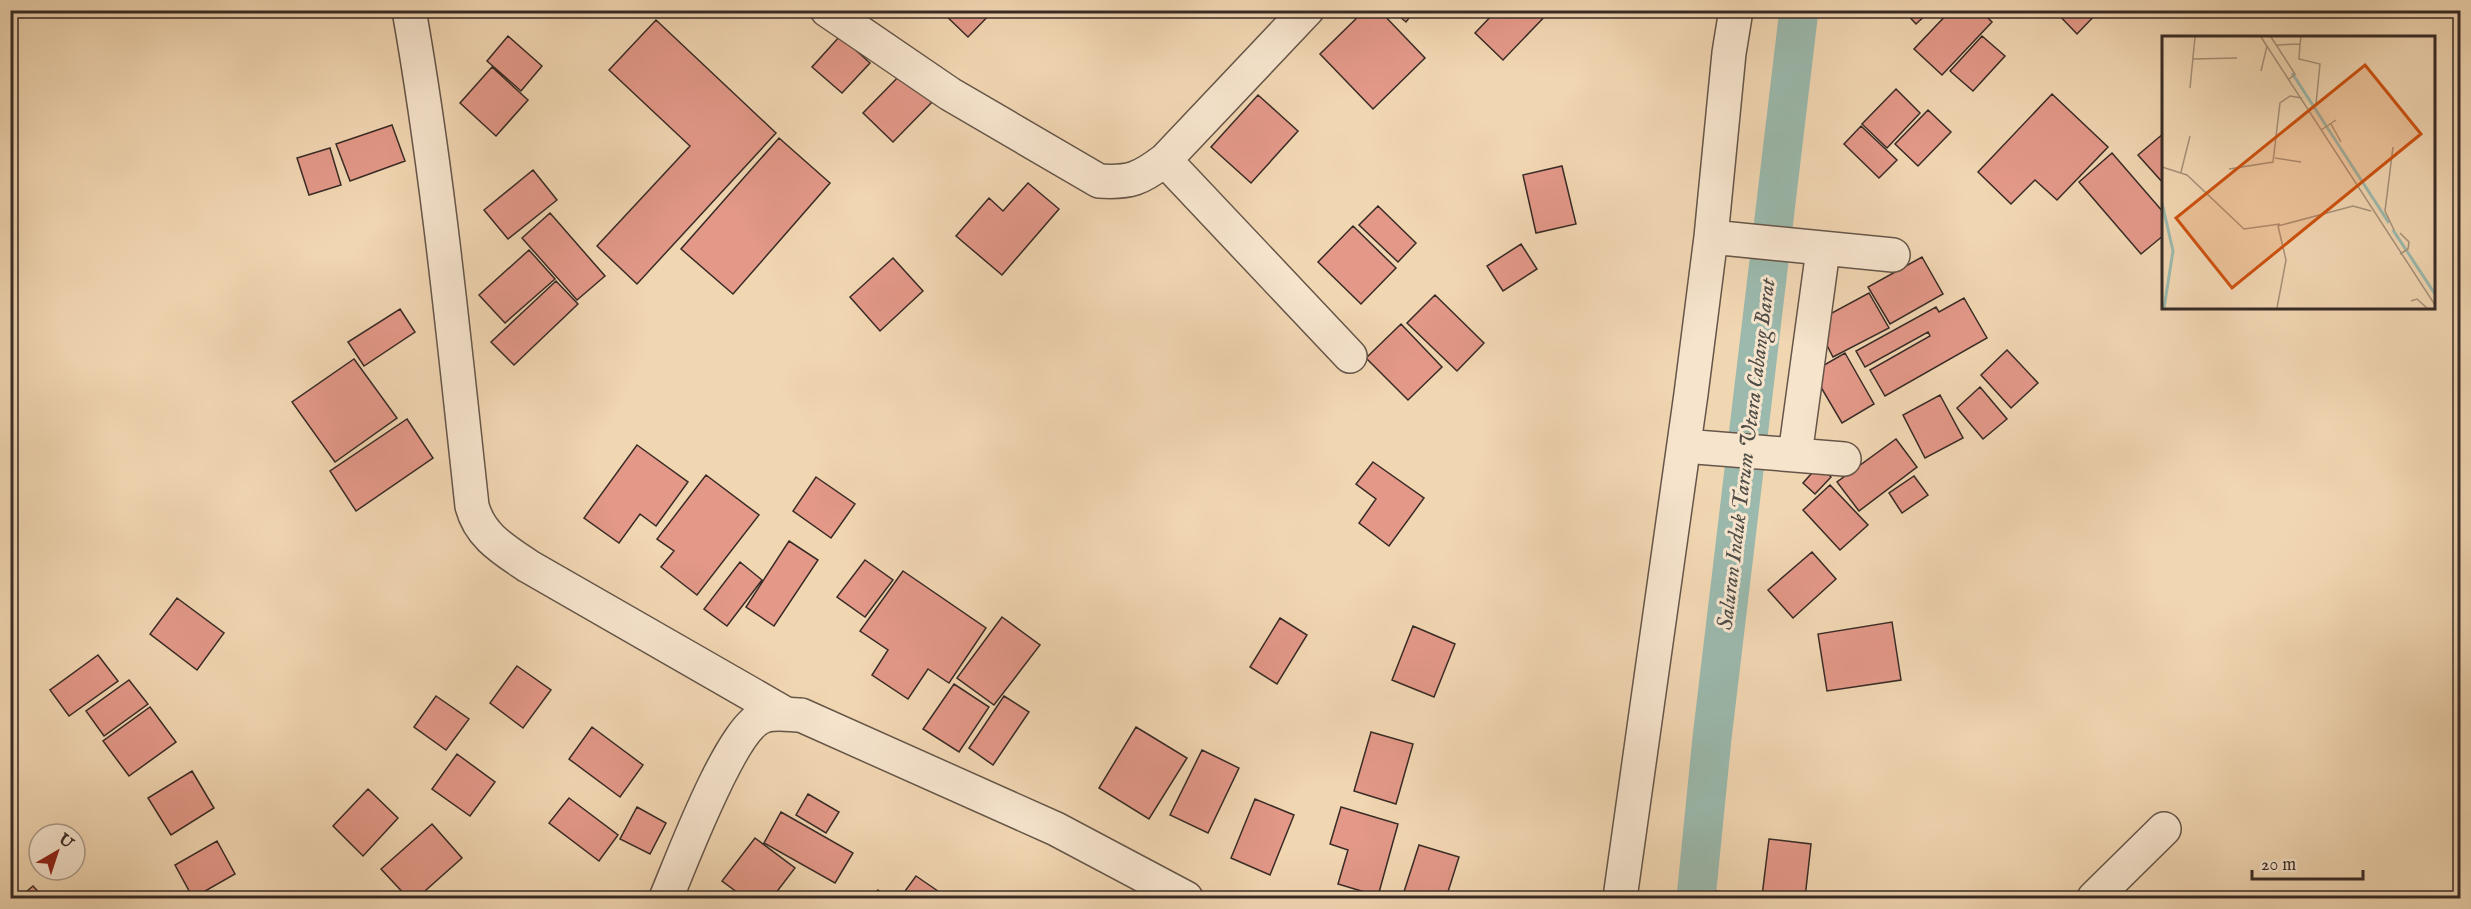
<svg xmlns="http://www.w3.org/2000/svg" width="2471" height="909" viewBox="0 0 2471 909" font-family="'IM FELL English',serif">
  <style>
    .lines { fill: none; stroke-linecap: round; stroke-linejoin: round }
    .canal { stroke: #9bb9ad; stroke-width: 39 }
    .building { fill: #e39888; stroke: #382b26; stroke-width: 1.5 }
    .minor-casing { stroke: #665649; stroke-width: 36 }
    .minor { stroke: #f6e4cd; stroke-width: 33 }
    .labels { text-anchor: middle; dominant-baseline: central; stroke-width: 6; stroke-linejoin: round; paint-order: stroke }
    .water-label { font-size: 22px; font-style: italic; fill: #514e48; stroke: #f6e4cd }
    .inset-river { fill: none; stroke: #9bb9ad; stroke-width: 3 }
    .inset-road { fill: none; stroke: #a7927a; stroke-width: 1.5 }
    .view { fill: #ce5210; fill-opacity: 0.15; stroke: #ce5210; stroke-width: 3 }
    .inset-edge { fill: none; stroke: #382b26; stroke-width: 3 }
  </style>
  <rect width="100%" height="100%" fill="#f1d6b2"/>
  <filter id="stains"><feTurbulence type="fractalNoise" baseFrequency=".00333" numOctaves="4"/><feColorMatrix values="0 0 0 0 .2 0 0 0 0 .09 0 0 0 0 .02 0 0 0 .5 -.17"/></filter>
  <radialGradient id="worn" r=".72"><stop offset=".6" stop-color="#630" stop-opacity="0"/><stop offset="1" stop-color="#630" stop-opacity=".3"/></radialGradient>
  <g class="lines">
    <path class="canal" d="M1696,898L1712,738L1799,10"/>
  </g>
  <path class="building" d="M940,10H994L968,37Z
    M1196,10H1209L1202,17Z
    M1365,10H1379L1425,58L1373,109L1320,54Z
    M1392,10H1415L1406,22Z
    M1497,10H1551L1503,60L1475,33Z
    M1903,10H1931L1916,24Z
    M1951,10H1980L1992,22L1942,75L1914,49Z
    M2054,10H2100L2077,34Z
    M656,20L776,133L637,284L597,246L690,146L609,70Z
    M508,36L542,66L521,91L487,61Z
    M840,36L870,63L842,93L812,67Z
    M1982,36L2005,56L1973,91L1950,71Z
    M492,67L528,100L496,136L460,103Z
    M908,67L938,96L893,142L863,113Z
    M1896,89L1920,113L1887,148L1862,124Z
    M2052,94L2108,147L2057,200L2035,180L2011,204L1978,172Z
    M1258,95L1298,131L1251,183L1211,147Z
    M1928,110L1951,132L1918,166L1895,144Z
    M392,125L405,161L350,181L336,144Z
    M1861,126L1897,160L1879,178L1844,144Z
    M2164,133V184L2138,155Z
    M779,138L830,183L733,294L681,249Z
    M330,148L341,185L309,195L297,158Z
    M2112,153L2164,213V235L2141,254L2079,182Z
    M1562,166L1576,224L1536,233L1523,175Z
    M533,170L557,200L508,239L484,210Z
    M1028,183L1059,209L1002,275L956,236L989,198L1003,211Z
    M1378,206L1416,243L1398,262L1359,225Z
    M550,213L605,276L577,300L522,238Z
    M1353,226L1396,268L1361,304L1318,262Z
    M1521,244L1537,269L1503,291L1487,266Z
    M529,250L555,279L505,323L479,295Z
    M1922,257L1943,294L1890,324L1868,287Z
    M893,258L923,291L880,331L850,297Z
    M556,281L578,304L514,365L491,342Z
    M1869,293L1889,328L1833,357L1815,322Z
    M1435,295L1484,343L1457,371L1407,323Z
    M1964,298L1987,338L1885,396L1870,370L1930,336L1928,332L1865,367L1856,351L1936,307L1939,312Z
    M400,309L415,332L364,366L348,342Z
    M1401,324L1442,367L1408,400L1366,358Z
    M2007,350L2038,383L2011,408L1981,375Z
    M1845,353L1874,404L1842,423L1812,372Z
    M354,359L397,418L335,462L292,402Z
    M1980,387L2007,419L1983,439L1957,408Z
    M1940,395L1963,438L1925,458L1903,415Z
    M407,419L433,458L356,511L330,471Z
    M1896,439L1917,467L1859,511L1837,482Z
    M637,445L688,482L656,526L640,514L619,543L584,518Z
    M1373,462L1424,498L1389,546L1359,523L1376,499L1356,484Z
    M1819,465L1831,477L1815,494L1803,483Z
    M706,475L759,515L697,595L661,567L674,551L657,539Z
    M1914,476L1928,495L1902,513L1889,493Z
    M816,477L855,504L831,538L793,511Z
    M1830,485L1868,525L1840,550L1803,510Z
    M789,541L818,560L774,626L746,607Z
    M1812,552L1836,579L1793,618L1768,590Z
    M865,560L893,580L865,617L837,597Z
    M740,562L762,580L727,626L704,609Z
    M903,571L986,628L949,683L928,669L908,699L872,675L888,650L860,631Z
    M177,598L224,633L197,670L150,634Z
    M1002,617L1040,645L994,705L957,678Z
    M1280,618L1307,635L1277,684L1250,667Z
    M1892,622L1901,680L1827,691L1818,634Z
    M1413,626L1455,644L1434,697L1392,680Z
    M98,655L118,681L69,716L50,690Z
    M517,666L551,690L523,728L490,703Z
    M129,680L148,704L104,736L86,711Z
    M954,684L989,707L959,752L923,729Z
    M436,696L469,719L446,750L414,727Z
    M1004,696L1029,712L993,765L969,748Z
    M150,707L176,742L129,776L103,741Z
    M592,727L643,765L620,797L569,759Z
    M1136,727L1187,758L1149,819L1099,788Z
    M1371,732L1413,744L1396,804L1354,791Z
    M1202,750L1239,768L1208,833L1170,815Z
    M457,754L495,782L470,816L432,789Z
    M192,771L214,808L171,835L148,798Z
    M368,789L398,818L363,856L333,826Z
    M808,794L839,812L826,833L796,815Z
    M569,798L618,835L599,861L549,823Z
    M1255,799L1294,815L1270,875L1231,858Z
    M637,807L666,823L650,854L620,839Z
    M1341,807L1398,824L1378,896L1338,884L1348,850L1330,844Z
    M781,812L853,853L835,883L764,843Z
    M432,824L462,858L417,898H408L381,869Z
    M755,838L795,868L772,898H745L722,881Z
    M1769,839L1811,844L1805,898H1715L1716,891L1762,896Z
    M217,841L235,874L193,898L175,865Z
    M1419,845L1459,857L1446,898H1402Z
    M916,876L948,898H900Z
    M33,886L44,898H19Z
    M878,890L890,898H872Z"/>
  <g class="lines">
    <g class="minor-casing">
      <path id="minor" d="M409,10C438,174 454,341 472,506C480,536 503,549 528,566L786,714
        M827,10L950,94L1099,181C1130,183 1140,179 1165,160L1307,10
        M1165,160L1350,356
        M1711,237L1893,255
        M1684,446L1844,459
        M1795,455L1823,250
        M666,898C681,863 731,727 764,716C775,712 790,715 801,715L1056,829L1186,898
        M1620,898L1691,394L1711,237L1729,53L1736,10
        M2094,898L2164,829"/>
    </g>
    <use href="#minor" class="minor"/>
  </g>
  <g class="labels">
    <g class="water-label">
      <text transform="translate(1747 454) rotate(-83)">Saluran Induk Tarum Utara Cabang Barat</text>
    </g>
  </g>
  <g transform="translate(2162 36)">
    <rect width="273" height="273" fill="#f1d6b2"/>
    <path class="inset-river" d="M130,37L227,187M0,167L11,215L2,272M231,194L273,258"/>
    <path class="inset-road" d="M99,1L273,269M109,1L133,38L127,43M138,8L137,23L158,28L154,68L146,74M115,9L138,8L139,1M31,23L75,22M99,35L105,10M28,52L33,1M169,88L179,106M159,94L174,84M231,111L223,175L232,194M113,122L139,126M0,131L25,139L82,193L118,188M67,133L111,126L118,67L128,60L140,62M19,136L28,100M238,197L247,206L246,213L238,218M249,265L255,263L265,272M115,272L124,224L116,190L191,170L209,175"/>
    <path class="view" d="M203,29L259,98L70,252L14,182Z"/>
    <rect width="273" height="273" class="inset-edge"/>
  </g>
  <rect width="2471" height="909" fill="none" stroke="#f1d6b2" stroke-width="36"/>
  <rect x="12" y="12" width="2447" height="885" fill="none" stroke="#382b26" stroke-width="3"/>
  <rect x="18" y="18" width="2435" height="873" fill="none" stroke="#382b26" stroke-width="1.5"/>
  <g transform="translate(57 852) rotate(39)"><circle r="28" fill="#f6e4cd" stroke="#aa9a8a" stroke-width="1.5"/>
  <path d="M0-4.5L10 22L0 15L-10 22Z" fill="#8f2418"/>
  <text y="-9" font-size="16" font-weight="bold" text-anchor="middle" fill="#382b26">U</text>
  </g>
  <path d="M2252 870v9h111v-9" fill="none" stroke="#382b26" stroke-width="3"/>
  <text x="2261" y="870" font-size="18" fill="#382b26" stroke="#f6e4cd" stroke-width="4.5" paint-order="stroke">20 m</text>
  <rect width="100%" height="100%" filter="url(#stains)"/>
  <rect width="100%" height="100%" fill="url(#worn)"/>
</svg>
